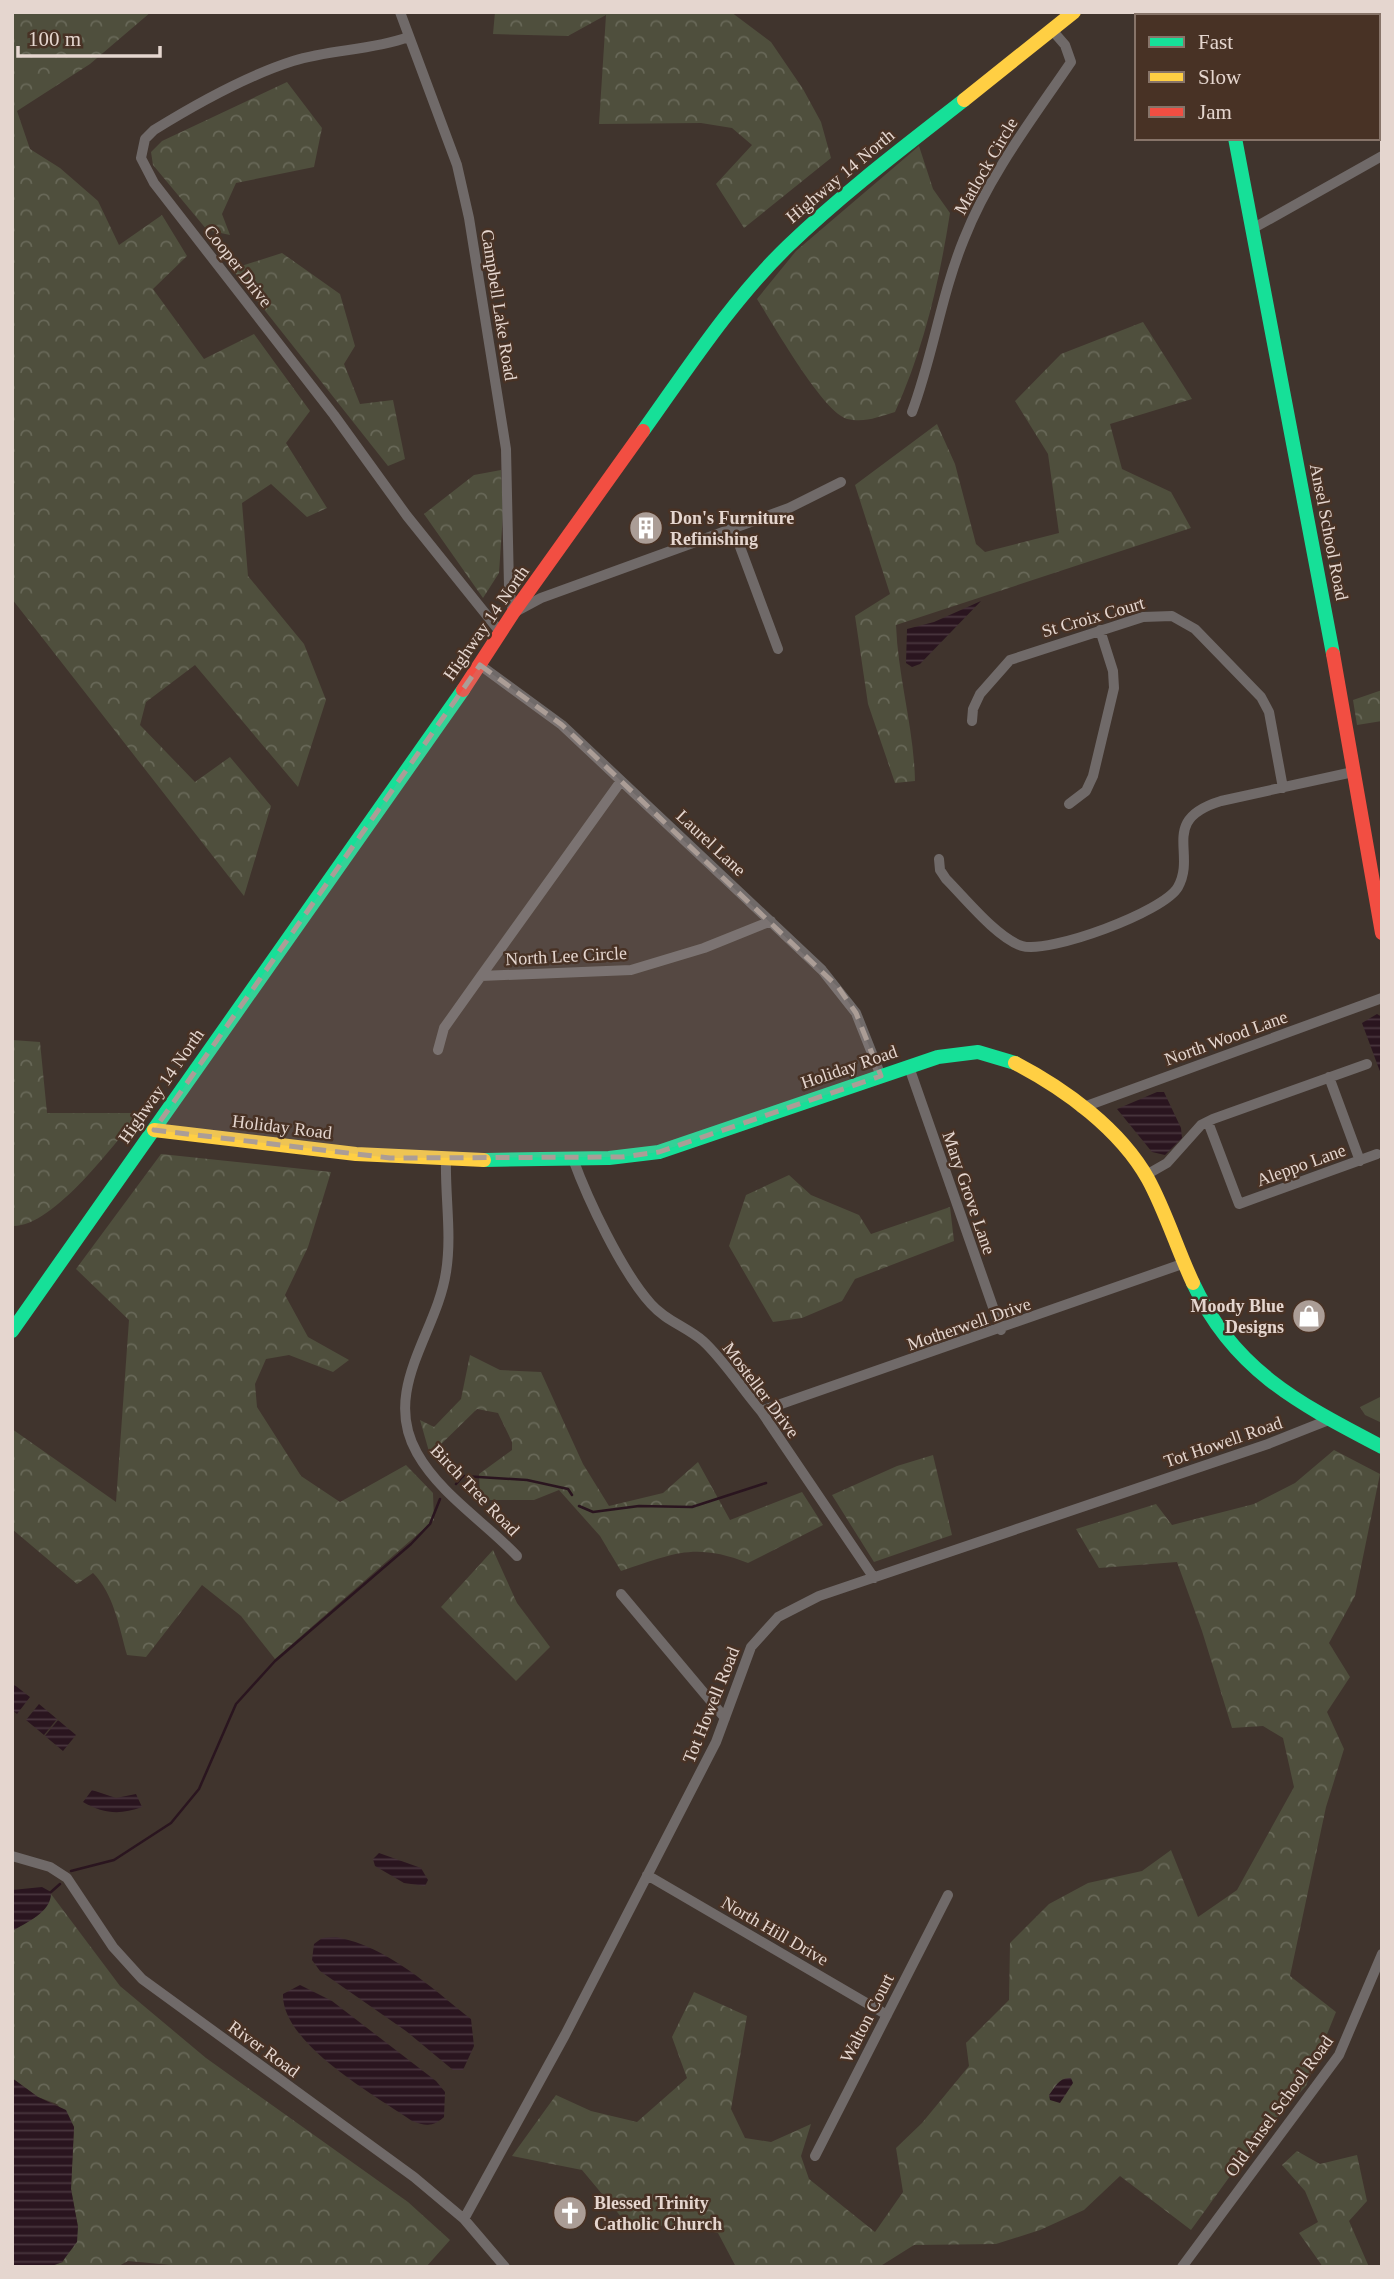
<svg xmlns="http://www.w3.org/2000/svg" width="1394" height="2279" viewBox="0 0 1394 2279" font-family="'Times New Roman',serif">
  <style>
    .forest { fill: url(#forest-crowns) }
    .water { fill: url(#water-rules) }
    .lines { fill: none; stroke-linecap: round; stroke-linejoin: round }
    .stream { stroke: #2a151f; stroke-width: 2.5 }
    .street { stroke: #706a69; stroke-width: 10 }
    .fast { stroke: #16e098; stroke-width: 14 }
    .slow { stroke: #ffcf43; stroke-width: 14 }
    .jam { stroke: #f24e42; stroke-width: 14 }
    .marked { fill: #ab9d96; fill-opacity: 0.2; stroke: #ab9d96; stroke-width: 5; stroke-dasharray: 14 9; stroke-linejoin: round }
    .labels { text-anchor: middle; dominant-baseline: central; stroke-width: 5; stroke-linejoin: round; paint-order: stroke }
    .street-label { font-size: 18px; fill: #e5d6cf; stroke: #483225 }
    .poi-label { font-size: 18px; font-weight: bold; fill: #e5d6cf; stroke: #483225; text-anchor: start }
  </style>
  <defs>
    <pattern id="forest-crowns" width="20" height="18" patternUnits="userSpaceOnUse" patternTransform="scale(1.75)"><rect width="20" height="18" fill="#4f4f3d"/><path d="M2 6a3 3 0 1 1 6 0M12 15a3 3 0 1 1 6 0" fill="none" stroke="#686858"/></pattern>
    <pattern id="water-rules" width="6" height="5" patternUnits="userSpaceOnUse" patternTransform="scale(1.75)"><rect width="6" height="5" fill="#2a151f"/><path d="M0 2.5h6" fill="none" stroke="#49363e"/></pattern>
  </defs>
  <rect width="100%" height="100%" fill="#40342d"/>
  <path class="forest" d="M12,12H151L90,64L17,111L30,149L60,168L98,201L119,245L162,215L187,256L153,289L204,359L254,334L310,411L286,443L327,508L307,517L271,484L242,503L248,576L304,644L326,700L298,787L195,665L146,702L140,725L195,782L230,757L271,806L244,896L12,599Z
    M495,12H731L771,42L803,89L821,122L831,158L744,228L716,184L752,145L732,128L701,123L599,124L606,15L568,36L493,34Z
    M287,82L322,128L314,167L236,183L222,214L230,235L207,230L153,165L151,152L162,141Z
    M919,146L933,189L950,213C939,283 924,348 895,412C878,417 865,423 847,419C822,411 773,324 757,299L796,251Z
    M282,253L340,294L355,346L344,364L360,404L393,400L405,459L388,466L232,269Z
    M1143,322L1192,399L1110,424L1122,469L1171,492L1191,528L896,625C898,678 914,728 915,781L895,783L868,704L855,616L890,594L855,485L937,424L955,464L976,544L985,552L1059,533L1048,454L1015,401L1061,354Z
    M501,470L503,514L499,573L483,598L424,514L474,475Z
    M1382,690V721L1357,725L1353,700Z
    M12,1040L40,1042L47,1113H140C115,1143 53,1228 12,1226Z
    M161,1154L331,1172L308,1247L285,1295L308,1337L349,1360L333,1372L289,1355L266,1359L255,1384L257,1407L301,1476L340,1502L406,1465L433,1493L434,1520L275,1659L241,1616L202,1585L146,1657L127,1655C119,1627 114,1594 93,1573L77,1584L12,1529V1429L116,1502L129,1320L76,1269Z
    M789,1175L811,1195L859,1215L871,1234L950,1207L954,1241L855,1279L842,1301L802,1318L773,1322L729,1246L746,1195Z
    M470,1355L500,1370L541,1372L583,1464L609,1506L663,1493L698,1462L730,1520L802,1492L823,1525L748,1563C694,1542 673,1554 621,1571L600,1536L559,1490L534,1500H480L479,1474L512,1450V1442L498,1413L477,1409L430,1455L420,1420L434,1427L461,1399Z
    M1382,1396V1423L1365,1415L1360,1407Z
    M1334,1450L1380,1474L1355,1596L1329,1643L1350,1677L1327,1712L1344,1749L1326,1807L1290,1976L1336,2012L1306,2086L1257,2139L1191,2230L1120,2176L1084,2210L1040,2230L996,2244L914,2245L879,2267H736L718,2233L687,2226L628,2225L582,2170L512,2156L556,2095L591,2111L637,2122L687,2078L672,2037L694,1992L747,2016L731,2109L745,2138L771,2142L811,2124L801,2156L809,2179L875,2232L903,2192L896,2148L922,2123L969,2066L966,2043L1009,2000L1010,1943L1049,1904L1088,1883L1142,1871L1171,1850L1198,1917L1237,1890L1294,1787L1283,1738L1263,1726L1232,1728L1202,1631L1177,1562L1099,1568L1076,1529L1156,1504L1172,1525L1254,1504L1295,1483Z
    M933,1455L952,1535L874,1562L832,1495L897,1466Z
    M493,1550L517,1603L550,1647L516,1681L441,1607Z
    M51,1894L120,1986L206,2058L408,2202L450,2240L426,2267H192L128,2261L117,2267H49L63,2262L78,2227L71,2189L74,2127L57,2104L38,2097L12,2078V1931L37,1916Z
    M1297,2151L1320,2164L1357,2155L1367,2201L1349,2221L1369,2267H1323L1299,2233L1318,2222L1305,2191L1282,2165Z"/>
  <path class="water" d="M981,601L920,664L912,667L906,663L907,629L934,622Z
    M1377,1014L1382,1017V1077L1362,1023Z
    M1157,1092H1164L1181,1128L1182,1138L1165,1155L1152,1152L1117,1109Z
    M12,1683L30,1697L17,1714L12,1710Z
    M39,1704L57,1719L44,1735L26,1720Z
    M58,1720L76,1735L63,1751L45,1736Z
    M92,1790L116,1798L136,1794L142,1807C120,1815 104,1814 83,1802Z
    M379,1853L421,1868L428,1880L425,1886L404,1883L375,1866L373,1859Z
    M42,1887L51,1892C52,1912 27,1922 12,1931V1890Z
    M336,1937C389,1947 430,1987 471,2019L474,2046L463,2070H453L406,2031L320,1971L312,1960L314,1944L322,1938Z
    M300,1985L332,2001L436,2081L445,2092L444,2117C433,2127 426,2126 412,2121C376,2096 281,2043 283,1994Z
    M12,2078L38,2097L66,2110L74,2127L71,2189L78,2227L77,2242L62,2262L49,2267H12Z
    M1071,2078L1073,2083L1060,2103L1050,2100L1049,2095C1055,2087 1059,2077 1071,2078Z"/>
  <g class="lines">
    <path class="stream" d="M456,1484L463,1476L527,1480L568,1489L572,1495
      M579,1506L593,1512L639,1506L692,1507L766,1483
      M71,1871L114,1860L171,1823L199,1789L236,1704L275,1661L411,1544L430,1524L440,1499
      M51,1892L60,1884"/>
    <path class="street" d="M400,12L457,165L469,218L506,449L509,587L513,613L541,598L789,508L841,482
      M409,37C368,51 332,49 293,61C246,76 196,104 154,130L145,139L141,158L154,183L334,415L407,516L501,633
      M1252,229L1382,156
      M912,412C933,356 941,295 964,239C989,175 1033,118 1071,62L1065,45L1052,30
      M733,528L778,649
      M480,665L562,725L822,970L856,1013L881,1076
      M972,721L973,709L980,694L1010,660L1143,617L1172,616L1195,629L1261,697L1269,712L1283,788
      M1069,804L1086,791L1093,776L1114,688L1113,671L1100,630
      M939,859L940,870L946,879C965,898 997,938 1022,946C1049,954 1164,912 1178,887C1197,853 1159,820 1221,801L1353,772
      M481,976L621,781
      M438,1050L444,1028L481,976L631,970L704,948L771,921
      M909,1067L1001,1330
      M1329,1077L1360,1161
      M1081,1108L1382,998
      M1208,1122L1239,1204L1377,1154
      M573,1159C588,1200 622,1272 651,1304C666,1321 687,1327 703,1341C722,1358 743,1390 761,1411L874,1578
      M446,1160C445,1197 452,1235 446,1272C437,1333 381,1390 417,1453C440,1494 485,1522 517,1556
      M1146,1175L1167,1163L1201,1125L1213,1119L1367,1064
      M761,1411L1185,1263
      M621,1594L725,1718
      M12,1856L50,1867L67,1878L113,1947L142,1979L414,2177L464,2219L505,2267
      M647,1875L887,2015
      M815,2156L948,1895
      M464,2219L565,2035L716,1742L751,1647L778,1617L819,1596L1268,1444L1331,1419
      M1182,2267L1339,2055L1382,1954"/>
    <path class="fast" d="M1235,138L1333,654
      M643,431C688,368 732,300 788,246C843,193 904,147 964,100
      M484,1160L609,1158L659,1152L938,1057L978,1052L1015,1063
      M1193,1283C1234,1371 1300,1404 1382,1447
      M12,1331L463,690"/>
    <path class="slow" d="M1212,12V16
      M964,100L1074,12
      M1015,1063C1065,1089 1120,1129 1148,1179C1166,1212 1177,1249 1193,1283
      M154,1130L356,1154L484,1160"/>
    <path class="jam" d="M1333,654L1382,933
      M463,690L513,613L643,431"/>
  </g>
  <path class="marked" d="M480,665L562,725L838,987L856,1013L881,1076L659,1152L622,1157L390,1158L154,1130Z"/>
  <defs>
    <g id="building-disc" transform="scale(1.75)"><circle r="9.5" fill="#ab9d96" stroke="#483225"/><path d="M-4-6H4V6H1V3H-1V6H-4ZM-2.5-4.3h1.7v1.8h-1.7ZM.8-4.3h1.7v1.8H.8ZM-2.5-1h1.7V.8h-1.7ZM.8-1h1.7V.8H.8Z" fill="#fff"/></g>
    <g id="shop-disc" transform="scale(1.75)"><circle r="9.5" fill="#ab9d96" stroke="#483225"/><path d="M-5-2.5h2.3a2.7 3.5 0 0 1 5.4 0H5L5.5 6h-11ZM-1.5-2.5h3a1.5 2.3 0 0 0-3 0Z" fill="#fff"/></g>
    <g id="church-disc" transform="scale(1.75)"><circle r="9.5" fill="#ab9d96" stroke="#483225"/><path d="M-1.2-6h2.4v3.5h3.3v2.4h-3.3V6h-2.4V-.1h-3.3v-2.4h3.3Z" fill="#fff"/></g>
  </defs>
  <g fill-rule="evenodd">
    <use href="#building-disc" x="646" y="528"/>
    <use href="#shop-disc" x="1309" y="1316"/>
    <use href="#church-disc" x="570" y="2213"/>
  </g>
  <g class="labels">
    <g class="street-label">
      <text transform="translate(986 166) rotate(-60)">Matlock Circle</text>
      <text transform="translate(840 176) rotate(-40)">Highway 14 North</text>
      <text transform="translate(238 266) rotate(52)">Cooper Drive</text>
      <text transform="translate(499 305) rotate(81)">Campbell Lake Road</text>
      <text transform="translate(1329 532) rotate(79)">Ansel School Road</text>
      <text transform="translate(1093 617) rotate(-16)">St Croix Court</text>
      <text transform="translate(486 623) rotate(-55)">Highway 14 North</text>
      <text transform="translate(711 843) rotate(43)">Laurel Lane</text>
      <text transform="translate(566 956) rotate(-3)">North Lee Circle</text>
      <text transform="translate(1226 1038) rotate(-20)">North Wood Lane</text>
      <text transform="translate(849 1067) rotate(-19)">Holiday Road</text>
      <text transform="translate(161 1086) rotate(-55)">Highway 14 North</text>
      <text transform="translate(282 1127) rotate(7)">Holiday Road</text>
      <text transform="translate(1301 1165) rotate(-20)">Aleppo Lane</text>
      <text transform="translate(969 1193) rotate(71)">Mary Grove Lane</text>
      <text transform="translate(969 1324) rotate(-19)">Motherwell Drive</text>
      <text transform="translate(761 1390) rotate(53)">Mosteller Drive</text>
      <text transform="translate(1223 1442) rotate(-19)">Tot Howell Road</text>
      <text transform="translate(475 1490) rotate(46)">Birch Tree Road</text>
      <text transform="translate(711 1705) rotate(-68)">Tot Howell Road</text>
      <text transform="translate(775 1931) rotate(30)">North Hill Drive</text>
      <text transform="translate(867 2018) rotate(-63)">Walton Court</text>
      <text transform="translate(264 2049) rotate(36)">River Road</text>
      <text transform="translate(1279 2106) rotate(-54)">Old Ansel School Road</text>
    </g>
    <g class="poi-label">
      <text x="670" y="518">Don's Furniture<tspan x="670" dy="21">Refinishing</tspan></text>
      <text x="1284" y="1306" text-anchor="end">Moody Blue<tspan x="1284" dy="21">Designs</tspan></text>
      <text x="594" y="2203">Blessed Trinity<tspan x="594" dy="21">Catholic Church</tspan></text>
    </g>
  </g>
  <rect width="1394" height="2279" fill="none" stroke="#e5d6cf" stroke-width="28"/>
  <rect x="1135" y="14" width="245" height="126" fill="#483225" stroke="#877469" stroke-width="2"/>
  <rect x="1149" y="37" width="35" height="10" fill="#16e098" stroke="#877469" stroke-width="2"/>
  <text x="1198" y="49" font-size="21" fill="#e5d6cf">Fast</text>
  <rect x="1149" y="72" width="35" height="10" fill="#ffcf43" stroke="#877469" stroke-width="2"/>
  <text x="1198" y="84" font-size="21" fill="#e5d6cf">Slow</text>
  <rect x="1149" y="107" width="35" height="10" fill="#f24e42" stroke="#877469" stroke-width="2"/>
  <text x="1198" y="119" font-size="21" fill="#e5d6cf">Jam</text>
  <path d="M18 46v10h142v-10" fill="none" stroke="#e5d6cf" stroke-width="3.5"/>
  <text x="28" y="46" font-size="21" fill="#e5d6cf" stroke="#483225" stroke-width="5" paint-order="stroke">100 m</text>
</svg>
